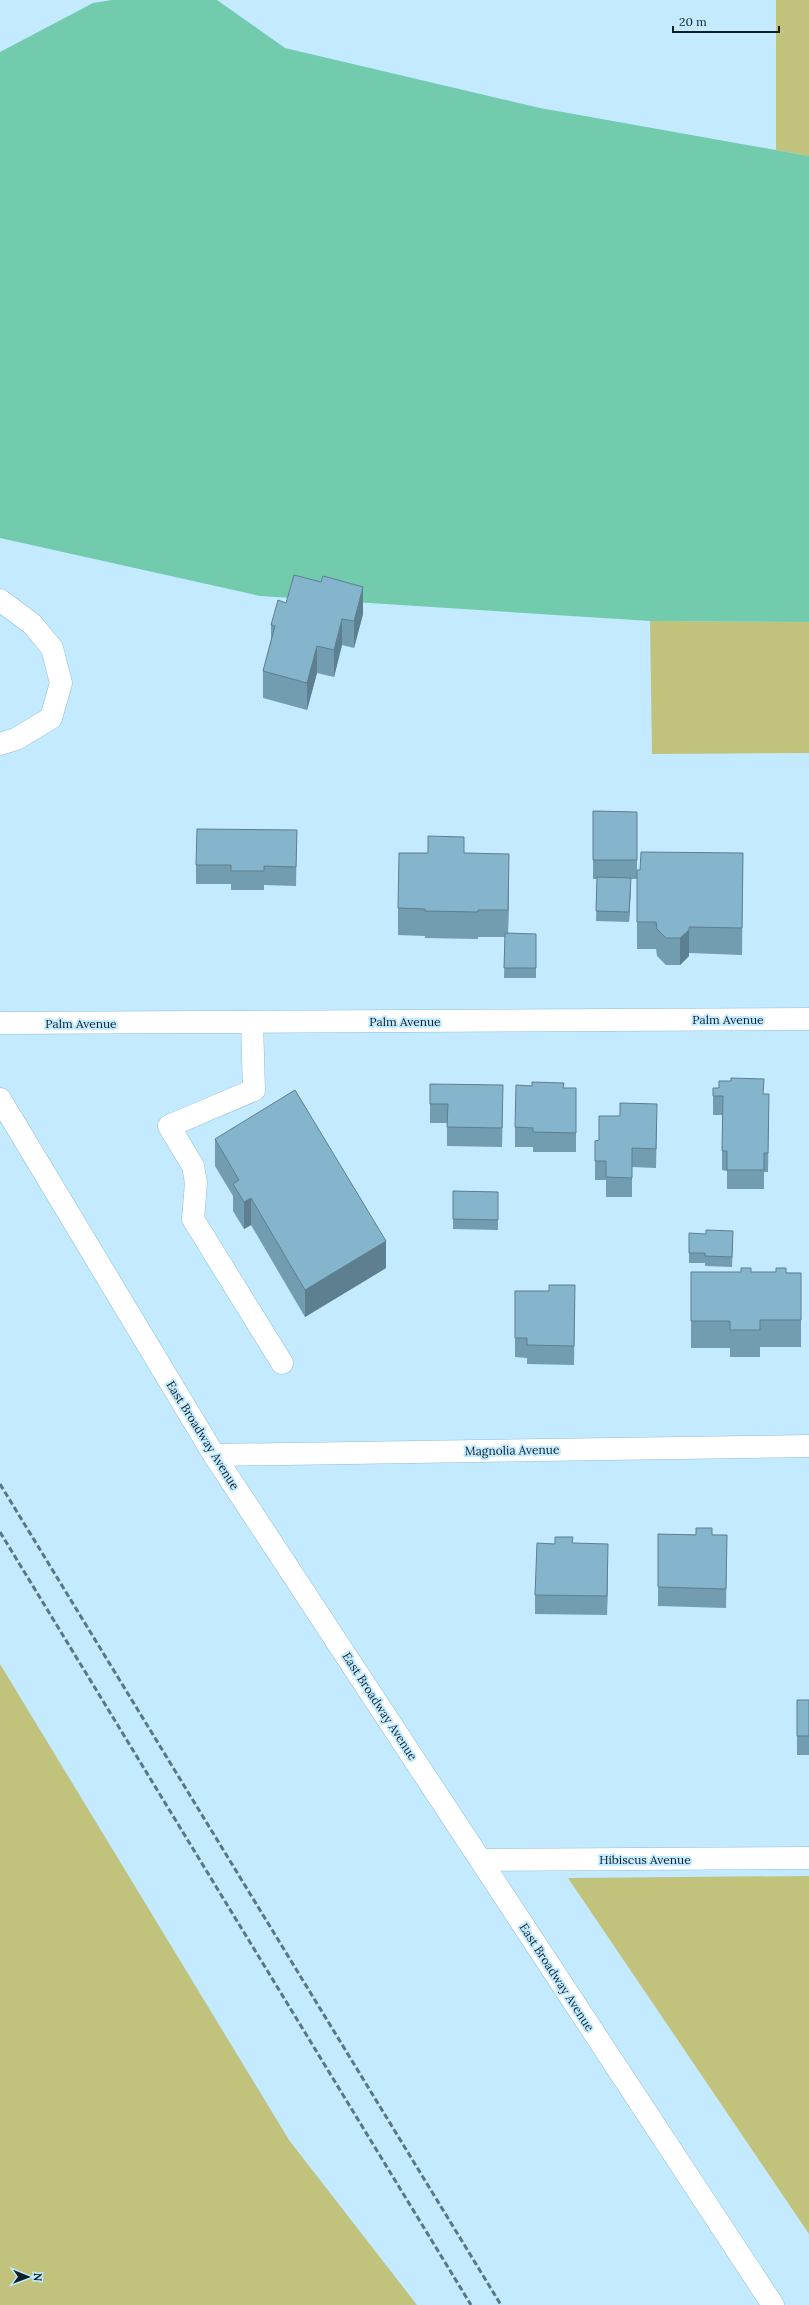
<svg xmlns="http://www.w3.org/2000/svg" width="809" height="2305" viewBox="0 0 809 2305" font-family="Lora,serif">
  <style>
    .green { fill: #c1c37d }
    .water { fill: #73cbad }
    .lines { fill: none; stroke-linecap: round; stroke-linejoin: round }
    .minor-casing { stroke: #8dbed5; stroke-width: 23 }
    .major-casing { stroke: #8dbed5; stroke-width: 23 }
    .minor { stroke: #fff; stroke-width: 22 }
    .major { stroke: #fff; stroke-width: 22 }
    .rail { stroke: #5b7784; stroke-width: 3; stroke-dasharray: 6 3; stroke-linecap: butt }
    .wall { fill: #729caf }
    .shaded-wall { fill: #5d7f8f }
    .building { fill: #85b5cc; stroke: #5d7f8f }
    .labels { text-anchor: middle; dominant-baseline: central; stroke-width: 4; stroke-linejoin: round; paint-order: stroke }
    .street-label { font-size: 12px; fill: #0e212a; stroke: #c3eafe }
  </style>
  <rect width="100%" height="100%" fill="#c3eafe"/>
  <path class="green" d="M776,0H809V156L776,150Z
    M650,621L809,622V753L652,754Z
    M0,1664L289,2140L417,2305H0Z
    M809,1876V2234L568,1878Z"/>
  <path class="water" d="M112,0H217L285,48L540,108L809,156V622L650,621L260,596L0,538V52L93,3Z"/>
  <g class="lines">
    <g class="minor-casing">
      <path id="minor" d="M0,600L32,624L52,648L61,683L51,718L16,739L0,744
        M252,1022L254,1090L169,1126L193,1166L196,1183L193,1219L282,1363
        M0,1023L809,1019
        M214,1455L809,1446
        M481,1860L809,1858"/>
    </g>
    <g class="major-casing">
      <path id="major" d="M0,1099L214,1455L773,2305"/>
    </g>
    <use href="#minor" class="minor"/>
    <use href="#major" class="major"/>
    <path class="rail" d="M0,1484L501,2305
      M0,1532L471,2305"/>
  </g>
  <path class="wall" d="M286,603L363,614L354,648L342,645L334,677L317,673L307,710L263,698V671L271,639V625Z
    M593,811L637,812V879H631L629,922L596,921L597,879H593Z
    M297,830L296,886L264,885V890H231V884H196V865Z
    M428,853H464L509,880L508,933L536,934V978H504L505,937H478V939L425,938V936L398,935V908Z
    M743,853L742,955L689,953V956L680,965H666L657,956L656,949H637V922L640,870Z
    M430,1084L503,1104L502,1147L447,1146V1123H430Z
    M564,1088L576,1107V1152H533V1147H515V1127Z
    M713,1088L764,1094L769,1113L768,1172H764V1189H727V1171L722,1170V1115H713Z
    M620,1116L657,1123L656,1168L632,1167V1197H606V1180H595V1141L599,1140Z
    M215,1139L386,1268L305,1317L251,1225L244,1229L233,1211V1196L215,1166Z
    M453,1191L498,1192V1230L453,1229Z
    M689,1233L733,1241L732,1267L705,1266V1263H689Z
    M741,1268L751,1272L801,1273V1347H760V1357H730V1348H691V1272H741Z
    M575,1304L574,1365L527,1364V1358L515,1357V1338Z
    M658,1534L727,1535L726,1608L658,1606Z
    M573,1543L608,1563L607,1615L535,1614V1595L555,1544Z
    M797,1700H809V1755H797Z"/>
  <path class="shaded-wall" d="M363,587V614L354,648V621Z
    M342,619V645L334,677V650Z
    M317,646V673L307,710V683Z
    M509,854V880L508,937V910Z
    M631,878V888L629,922V912Z
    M689,927V956L680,965V938Z
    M251,1198V1225L244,1229V1202Z
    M386,1241V1268L305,1317V1290Z
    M608,1544V1563L607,1615V1596Z"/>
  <path class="building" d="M294,575L321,582L323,576L363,587L354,621L342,619L334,650L317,646L307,683L263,671L275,626L271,625L278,600L286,603Z
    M593,811L637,812V860H593Z
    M197,829L297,830L296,867L264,866V871H231V865H196Z
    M428,836L464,837V853L509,854L508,910H478V912L425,911V909L398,908L399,853H428Z
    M641,852L743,853L742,928L689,927V930L680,938H666L657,929L656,922H637V870H640Z
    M597,877L631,878L629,912L596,911Z
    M505,933L536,934V968H504Z
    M731,1078L764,1079L763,1094H769L768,1153H764V1170H727V1151H722L723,1096H713V1088H719V1081H731Z
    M532,1082L564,1083L563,1088H576V1133L533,1132V1128L515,1127L516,1085L532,1086Z
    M430,1084L503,1085L502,1128L447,1127L448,1104H430Z
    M295,1090L386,1241L305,1290L251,1198L244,1202L233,1184L239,1180L215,1139Z
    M620,1103L657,1104L656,1149L632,1148V1178L606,1177V1161H595V1141L599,1140V1116H620Z
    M453,1191L498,1192V1220L453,1219Z
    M706,1230L733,1231L732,1257L705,1256V1253H689V1233L706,1234Z
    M741,1268H751V1272H776V1268H786V1273H801V1320H760V1330H730V1321H691V1272H741Z
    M549,1285H575L574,1346L527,1345V1338H515V1291H549Z
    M696,1528H712V1535H727L726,1589L658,1587V1534L696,1535Z
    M555,1537H573L572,1543L608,1544L607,1596L535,1595L537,1543L555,1544Z
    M797,1700H809V1736H797Z"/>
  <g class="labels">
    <g class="street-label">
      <text x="728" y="1019">Palm Avenue</text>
      <text x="405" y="1021">Palm Avenue</text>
      <text x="81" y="1023">Palm Avenue</text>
      <text transform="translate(203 1435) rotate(58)">East Broadway Avenue</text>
      <text transform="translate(512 1450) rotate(-1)">Magnolia Avenue</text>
      <text transform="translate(380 1706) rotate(57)">East Broadway Avenue</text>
      <text x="645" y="1859">Hibiscus Avenue</text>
      <text transform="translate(557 1977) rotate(57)">East Broadway Avenue</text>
    </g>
  </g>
  <g transform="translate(28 2277) rotate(91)" stroke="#c3eafe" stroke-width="3" paint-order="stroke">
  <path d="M0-3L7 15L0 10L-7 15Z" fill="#0e212a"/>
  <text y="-6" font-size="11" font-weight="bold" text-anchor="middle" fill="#0e212a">N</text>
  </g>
  <path d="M673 26v6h106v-6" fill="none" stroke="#0e212a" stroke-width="2"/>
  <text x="679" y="26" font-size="12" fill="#0e212a" stroke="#c3eafe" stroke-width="3" paint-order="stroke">20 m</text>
</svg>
